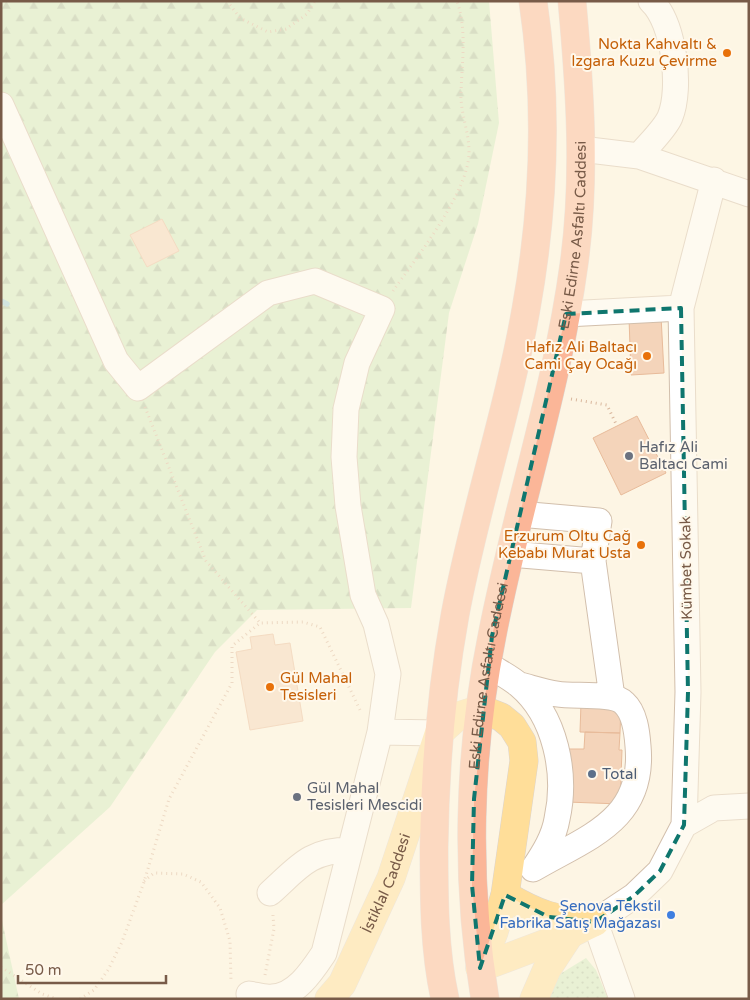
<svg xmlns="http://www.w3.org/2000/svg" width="750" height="1000" viewBox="0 0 750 1000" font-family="'Varela Round',sans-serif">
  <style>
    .forest { fill: url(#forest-firs) }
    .park { fill: url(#park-dots) }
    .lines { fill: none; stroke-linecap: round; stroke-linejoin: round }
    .stream { stroke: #9dcedb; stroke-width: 5.5 }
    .building { fill: #f4d4ba; stroke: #e8bb9a }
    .minor-casing { stroke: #d2bfac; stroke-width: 27 }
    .major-casing { stroke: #dcd4cf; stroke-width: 29 }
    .highway-casing { stroke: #dcd4cf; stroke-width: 29 }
    .path { stroke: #d9b79d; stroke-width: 3; stroke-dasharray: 1 4; stroke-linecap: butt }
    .minor { stroke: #fff; stroke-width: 25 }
    .major { stroke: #ffde99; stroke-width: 28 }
    .highway { stroke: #fbb698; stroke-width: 28 }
    .marked { fill: none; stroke: #0f766e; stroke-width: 4; stroke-dasharray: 10 6; stroke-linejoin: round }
    .food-dot { fill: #e8710a; stroke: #fff8eb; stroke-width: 2 }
    .worship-dot { fill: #6b7280; stroke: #fff8eb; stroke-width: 2 }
    .service-dot { fill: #5c6f8a; stroke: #fff8eb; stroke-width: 2 }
    .shop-dot { fill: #3f7fe0; stroke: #fff8eb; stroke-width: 2 }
    .labels { text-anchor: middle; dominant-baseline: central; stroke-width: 4; stroke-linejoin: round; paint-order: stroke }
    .food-label { font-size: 15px; fill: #c56008; stroke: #fff8eb; text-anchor: end }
    .street-label { font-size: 15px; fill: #785b48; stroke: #fff8eb }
    .worship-label { font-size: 15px; fill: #5b616d; stroke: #fff8eb; text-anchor: start }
    .service-label { font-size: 15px; fill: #4e5e75; stroke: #fff8eb; text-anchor: start }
    .shop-label { font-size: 15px; fill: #366cbe; stroke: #fff8eb; text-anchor: end }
  </style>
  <defs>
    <pattern id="forest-firs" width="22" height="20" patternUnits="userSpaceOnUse" patternTransform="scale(1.25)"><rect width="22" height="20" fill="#d1ecc2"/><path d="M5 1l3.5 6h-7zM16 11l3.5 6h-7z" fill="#aec2a0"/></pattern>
    <pattern id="park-dots" width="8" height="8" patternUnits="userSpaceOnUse" patternTransform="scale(1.25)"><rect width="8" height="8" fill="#d1ecc2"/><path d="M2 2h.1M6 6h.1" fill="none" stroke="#aec2a0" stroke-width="1.8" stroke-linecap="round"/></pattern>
  </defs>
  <rect width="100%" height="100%" fill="#fdf5e4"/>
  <path class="forest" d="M1,1H489L499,123L478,224L449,313L411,608L257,610L215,652L110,807L1,905Z
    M1,916L19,999H1Z"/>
  <path class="park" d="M586,958L596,970L608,999H546L560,974Z"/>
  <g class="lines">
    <path class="stream" d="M1,301L7,304"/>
  </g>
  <path class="building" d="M162,219L179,251L147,267L130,235Z
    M661,316L664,373L631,375L629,318Z
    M637,416L666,473L621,495L593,438Z
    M273,634L275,645L290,643L303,721L250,730L236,652L252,649L250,637Z
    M581,703L621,704L620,733L580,732Z
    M585,732L620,733L619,750H622L620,804L567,802L569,749H584Z"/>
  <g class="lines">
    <g class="minor-casing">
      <path id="minor" d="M1,105L116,361L138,388L268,293L315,281L382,309L357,363L346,409L344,457L348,506L363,595L376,624L388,674L380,732L324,953C312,971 296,996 272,997C265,998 256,995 249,994
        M581,149L639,156L749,194
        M639,156C647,146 665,129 670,117C682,88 674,22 651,1
        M566,314L681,308
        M519,514L599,521L593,561L612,697
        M510,554L593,561
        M487,664C497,671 510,677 519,685C556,716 567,774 557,819C554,837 544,853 534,868
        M520,685C532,688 544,692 557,694C574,697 613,692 624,703C635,713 637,732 638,746C645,821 587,837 533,869
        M380,732L439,733
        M684,825L714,808L749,806
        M270,893C298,868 309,850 350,850
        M622,999L595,922L634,896L660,871L684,825L688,692L681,308L714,180"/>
    </g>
    <g class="major-casing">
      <g id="major">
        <path d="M505,895C539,915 555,920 594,922"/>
        <path d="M480,968L570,934L595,922"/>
        <path id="s1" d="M329,999L342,984L391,878L439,733L458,716L481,709L501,717L512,726L522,742L524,761L505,895L494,932L480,968"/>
        <path d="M534,999L547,969L570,934"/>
      </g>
    </g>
    <g class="highway-casing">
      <g id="highway">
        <path d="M445,999C434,950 434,897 434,847C435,769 441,692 455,615C474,512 508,412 526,309C544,209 548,102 533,1"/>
        <path id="s2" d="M485,999C465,880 468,754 492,636C516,511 557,390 574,264C586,177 580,89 572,1"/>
      </g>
    </g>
    <path class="path" d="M227,1L240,18L268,32L286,29L307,14L315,1
      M393,291C416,258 469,192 469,152C469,131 460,112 461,92C462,62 467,30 457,1
      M571,399L607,405L617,426
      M145,407L206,561L260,623
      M144,881L154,873L183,874L201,882L220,908L230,941L231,982
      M1,967L42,994L57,999
      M265,975L274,929L273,915
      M80,999L94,990L108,970L122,942L144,882L169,799L232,683V646L260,623L303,622L320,627L361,712"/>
    <use href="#minor" class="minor"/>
    <use href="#major" class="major"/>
    <use href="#highway" class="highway"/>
  </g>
  <path d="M0 0H750V1000H0ZM681,308L688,692L684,825L660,871L634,896L595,922L549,917L505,895L480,968L472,885L474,799L492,636L566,314Z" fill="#fdf5e4" fill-opacity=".55" fill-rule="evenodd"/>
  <path class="marked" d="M681,308L688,692L684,825L660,871L634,896L595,922L549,917L505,895L480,968L472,885L474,799L492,636L566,314Z"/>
  <g class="food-dot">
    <circle cx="727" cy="53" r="5"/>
    <circle cx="647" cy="356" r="5"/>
    <circle cx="641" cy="545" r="5"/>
    <circle cx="270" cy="687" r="5"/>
  </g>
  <g class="worship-dot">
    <circle cx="629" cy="456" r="5"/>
    <circle cx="297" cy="797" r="5"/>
  </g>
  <circle class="service-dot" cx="592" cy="774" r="5"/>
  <circle class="shop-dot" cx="671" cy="915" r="5"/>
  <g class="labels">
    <g class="food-label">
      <text x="717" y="44">Nokta Kahvaltı &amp;<tspan x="717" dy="17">Izgara Kuzu Çevirme</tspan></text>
      <text x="637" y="347">Hafız Ali Baltacı<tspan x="637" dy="17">Cami Çay Ocağı</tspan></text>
      <text x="631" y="536">Erzurum Oltu Cağ<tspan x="631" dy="17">Kebabı Murat Usta</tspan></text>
      <text x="280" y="678" text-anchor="start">Gül Mahal<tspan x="280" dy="17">Tesisleri</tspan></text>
    </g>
    <g class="street-label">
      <text stroke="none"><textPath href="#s2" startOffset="775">Eski Edirne Asfaltı Caddesi</textPath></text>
      <text transform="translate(686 568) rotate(-91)">Kümbet Sokak</text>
      <text stroke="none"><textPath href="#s2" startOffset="325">Eski Edirne Asfaltı Caddesi</textPath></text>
      <text stroke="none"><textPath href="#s1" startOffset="130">İstiklal Caddesi</textPath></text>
    </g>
    <g class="worship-label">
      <text x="639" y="447">Hafız Ali<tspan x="639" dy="17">Baltacı Cami</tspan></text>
      <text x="307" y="788">Gül Mahal<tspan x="307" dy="17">Tesisleri Mescidi</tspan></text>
    </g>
    <g class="service-label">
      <text x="602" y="774">Total</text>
    </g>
    <g class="shop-label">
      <text x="661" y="906">Şenova Tekstil<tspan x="661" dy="17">Fabrika Satış Mağazası</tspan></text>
    </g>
  </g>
  <rect width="750" height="1000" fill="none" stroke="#785b48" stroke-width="5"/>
  <path d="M18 975v8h148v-8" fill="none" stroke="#785b48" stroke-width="2.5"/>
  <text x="25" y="975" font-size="15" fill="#785b48" stroke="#fff8eb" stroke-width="4" paint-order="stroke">50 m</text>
</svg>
